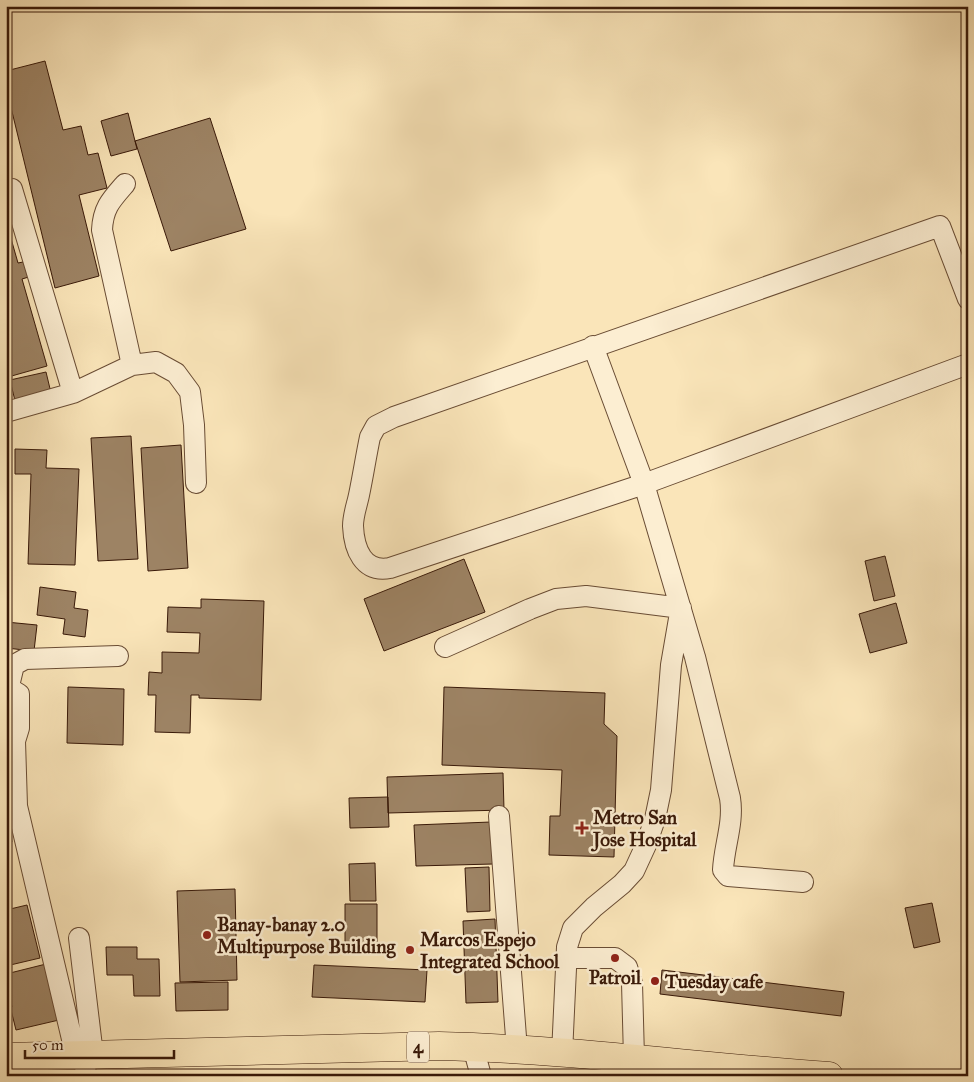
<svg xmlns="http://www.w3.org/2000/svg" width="974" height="1082" viewBox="0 0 974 1082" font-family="'IM FELL Great Primer',serif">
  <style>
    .building { fill: #9d8364; stroke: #391908 }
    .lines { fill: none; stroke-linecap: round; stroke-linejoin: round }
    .minor-casing { stroke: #694c34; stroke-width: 22 }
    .highway-casing { stroke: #391908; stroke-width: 29 }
    .minor { stroke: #fceed2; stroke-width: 20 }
    .highway { stroke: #fae5b9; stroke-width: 28 }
    .poi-dot { fill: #8f2418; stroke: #fceed2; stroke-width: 2 }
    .labels { text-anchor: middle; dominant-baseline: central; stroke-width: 5; stroke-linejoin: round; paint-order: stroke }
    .shield { fill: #fceed2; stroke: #745945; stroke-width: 1 }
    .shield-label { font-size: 18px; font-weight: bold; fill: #391908 }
    .poi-label { font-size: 19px; font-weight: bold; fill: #391908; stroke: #fceed2; text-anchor: start }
  </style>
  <rect width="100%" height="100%" fill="#fae5b9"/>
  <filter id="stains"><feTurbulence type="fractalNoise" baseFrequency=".004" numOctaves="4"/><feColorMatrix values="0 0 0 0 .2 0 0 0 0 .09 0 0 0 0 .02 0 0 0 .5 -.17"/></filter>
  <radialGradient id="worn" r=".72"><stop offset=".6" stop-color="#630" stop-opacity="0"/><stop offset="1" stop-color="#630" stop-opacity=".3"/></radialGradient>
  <path class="building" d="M45,61L63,130L81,126L88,155L98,153L107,188L79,195L99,276L55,288L6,87V71Z
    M128,113L137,149L111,156L101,121Z
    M210,118L246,229L171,251L135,141Z
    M6,221L18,263L28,261L32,276L22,279L47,366L8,377L6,372Z
    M46,372L52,397L16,405L10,380Z
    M131,436L138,559L98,561L91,438Z
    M181,445L188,568L148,571L141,448Z
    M15,449L47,450L46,468L79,469L75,565L28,564L31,474H15Z
    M885,556L895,596L874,601L865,561Z
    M464,559L485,612L384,651L364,599Z
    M40,587L76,592L74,608L88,610L85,637L63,634L65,619L37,615Z
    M201,599L264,601L261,700L199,698V695H191L190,733L155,732L156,695H148L149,672L162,673V652L199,653L200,633L167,632L168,607L201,608Z
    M896,603L907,643L870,653L859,614Z
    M6,622L37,625L34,651L6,648Z
    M68,687L124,689L123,745L67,743Z
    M444,687L605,693L604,724L617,736L614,857L549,855L550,816H560L562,770L442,765Z
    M503,773L504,810L388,813L387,777Z
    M388,797L389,827L350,828L349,798Z
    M7,798L13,830H10L12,842L6,844Z
    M491,822L493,864L416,866L414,825Z
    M375,863L376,901H350L349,864Z
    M489,867L490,911L467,912L465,868Z
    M235,889L237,980L180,982L177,891Z
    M932,903L940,942L914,948L905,908Z
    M345,904H377V947H345Z
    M27,905L40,958L6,966V910Z
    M495,919L498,1002L466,1003L463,921Z
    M106,947H137V959H159L160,996H134L133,975H107Z
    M46,964L59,1020L16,1030L6,990V974Z
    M314,965L427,970L425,1002L312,997Z
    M662,970L844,992L841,1016L660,994Z
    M6,976L12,1007H11V1009L6,1010Z
    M228,982V1010L176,1011L175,983Z"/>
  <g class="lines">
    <g class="minor-casing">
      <path id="minor" d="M125,184C111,200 103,208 102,230L132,365
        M12,189L73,393
        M968,299L940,226L394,417L376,426L370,437C366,456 363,476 359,495C357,505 353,515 353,526C354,549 363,573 390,568L644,484L968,364
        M593,346L644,484L695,657L730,798C734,823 724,846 723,870L728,876L803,882
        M6,412L73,393L132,365L156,362L176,373L190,392L194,425L196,483
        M445,647L530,609L556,599L586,596L681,608
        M6,686L19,694V728L15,741L17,806L76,1056
        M9,686L14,665L25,659L118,656
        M499,816L517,1050
        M79,938L93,1055
        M567,958H615L627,967L632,983L634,1058
        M473,1047L481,1076
        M562,1054L567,947L573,928L594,907L622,884L634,871L646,845L655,819L661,790L671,665L680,613
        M84,1055L86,1076"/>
    </g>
    <g class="highway-casing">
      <path id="highway" d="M6,1057L439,1046C569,1049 699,1067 829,1076"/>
    </g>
    <use href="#minor" class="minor"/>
    <use href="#highway" class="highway"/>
  </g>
  <g class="poi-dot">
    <path d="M579.5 820.5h5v5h5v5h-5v5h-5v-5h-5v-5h5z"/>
    <circle cx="207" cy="935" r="5"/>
    <circle cx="410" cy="950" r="5"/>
    <circle cx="615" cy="958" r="5"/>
    <circle cx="655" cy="981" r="5"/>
  </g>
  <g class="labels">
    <rect class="shield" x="407" y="1031.5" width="22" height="31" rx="4"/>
    <g class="shield-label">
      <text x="418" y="1047">4</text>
    </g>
    <g class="poi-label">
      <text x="593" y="817">Metro San<tspan x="593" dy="22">Jose Hospital</tspan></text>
      <text x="217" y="924">Banay-banay 2.0<tspan x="217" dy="22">Multipurpose Building</tspan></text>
      <text x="420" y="939">Marcos Espejo<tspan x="420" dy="22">Integrated School</tspan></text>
      <text x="615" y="977" text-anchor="middle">Patroil</text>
      <text x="665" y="981">Tuesday cafe</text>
    </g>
  </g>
  <rect width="974" height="1082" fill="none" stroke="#fae5b9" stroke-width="25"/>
  <rect x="8" y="8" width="959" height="1067" fill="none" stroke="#391908" stroke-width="2.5"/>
  <rect x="12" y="12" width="949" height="1057" fill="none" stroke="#391908"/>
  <path d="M25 1050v8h149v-8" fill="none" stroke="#391908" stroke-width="2.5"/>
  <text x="32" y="1050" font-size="15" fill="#391908" stroke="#fceed2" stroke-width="4" paint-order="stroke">50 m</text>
  <rect width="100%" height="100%" filter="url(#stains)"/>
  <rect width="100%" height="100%" fill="url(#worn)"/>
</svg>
